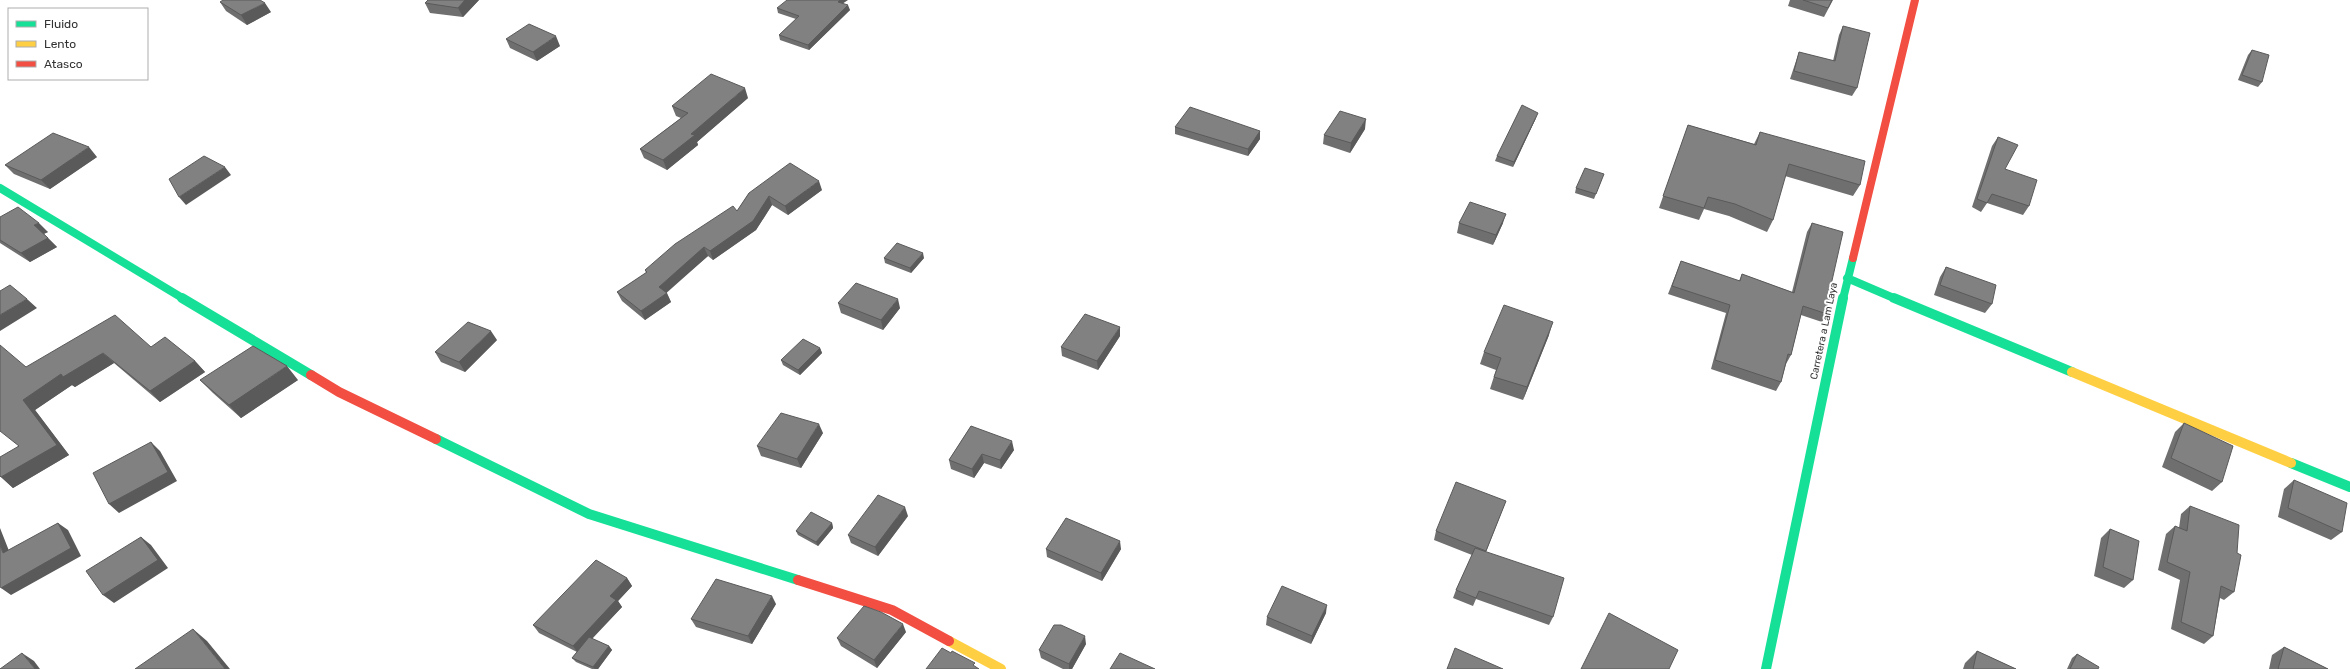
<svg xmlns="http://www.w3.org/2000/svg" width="2350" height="669" viewBox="0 0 2350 669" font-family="Rubik,sans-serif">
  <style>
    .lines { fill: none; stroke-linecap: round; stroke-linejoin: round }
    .fast-far1 { stroke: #16e098; stroke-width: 8 }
    .fast { stroke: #16e098; stroke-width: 10 }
    .slow { stroke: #ffcf43; stroke-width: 10 }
    .jam-far1 { stroke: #f24e42; stroke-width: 8 }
    .jam { stroke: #f24e42; stroke-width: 10 }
    .wall { fill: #6f6f6f }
    .shaded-wall { fill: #5a5a5a }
    .building { fill: #818181; stroke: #5a5a5a }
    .labels { text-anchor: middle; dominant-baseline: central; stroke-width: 4; stroke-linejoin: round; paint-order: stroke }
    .street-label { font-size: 10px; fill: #333; stroke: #fff }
  </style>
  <rect width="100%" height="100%" fill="#fff"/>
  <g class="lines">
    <path class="fast-far1" d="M0,188L184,299
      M1847,278L1896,299
      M1843,299L1853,258"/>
    <path class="fast" d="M182,298L311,375
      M1894,298L2072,372
      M436,439L589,514L798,580
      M2291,463L2350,487
      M1766,669L1843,298"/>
    <path class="slow" d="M2072,372L2291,463
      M949,641L1001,669"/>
    <path class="jam-far1" d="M1853,258L1915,0"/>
    <path class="jam" d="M311,375L339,392L436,439
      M798,580L892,610L949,641"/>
  </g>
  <path class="wall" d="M479,0L463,17L430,13L425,3Z
    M1790,0H1833L1824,17L1788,6Z
    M220,2L271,12L247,25L226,11Z
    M843,3L850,10L809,50L780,40L779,35L796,19L778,13L777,8Z
    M1843,26L1857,88L1852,96L1790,79L1799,52L1833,61L1839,35Z
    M506,39L560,46L537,61L510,48Z
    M2252,50L2262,82L2258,87L2238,80L2248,55Z
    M748,98L697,142L698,145L667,170L644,158L640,149L681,118L676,116L672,106Z
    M1536,118L1513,167L1495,161L1497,156Z
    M1688,125L1754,144L1760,132L1860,185L1853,196L1785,176L1773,220L1767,232L1729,216L1704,209L1699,220L1659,208Z
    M1175,127L1260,131V139L1248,156L1175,134Z
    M1365,129L1350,153L1323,144L1324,135Z
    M1998,137L2005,169L2029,206L2023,215L1987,203L1981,212L1972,207L1992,146Z
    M97,157L50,189L14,174L5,165Z
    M1602,179L1594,199L1575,193L1576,188Z
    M822,190L788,215L772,205L756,230L713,260L708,256L666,292L671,302L645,320L622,301L617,292L646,273L645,270L737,211L749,193Z
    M0,217L48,232L44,234L57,247L30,262L0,243Z
    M1459,223H1503L1493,245L1457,233Z
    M1812,223L1831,285L1827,314L1822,322L1801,315L1791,355L1786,364L1781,382L1776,391L1711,369L1726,313L1668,294L1681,261L1739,281L1742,274L1792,292L1807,232Z
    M884,258H924L911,273L885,263Z
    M1946,267L1992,304L1985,313L1934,295L1940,277Z
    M838,303L900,308L883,330L841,313Z
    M1549,335L1523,400L1490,389L1496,370L1480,364L1484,352Z
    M1120,336L1098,370L1062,356L1061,347Z
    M497,340L465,372L441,362L435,352Z
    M151,347L195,361L205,372L160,402L114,363L75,387L72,385L35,410L69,455L13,488L1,477L18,446L26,367Z
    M820,348L822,353L800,375L783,365L781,360Z
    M200,380H298L241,418L213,393Z
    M2184,423L2222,482L2212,491L2162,467L2175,432Z
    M971,426L1014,450L1001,469L984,463L974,478L951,469L949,460Z
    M823,433L801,468L761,456L757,446Z
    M2294,480L2342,532L2331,540L2278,517L2284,489Z
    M1506,501L1486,552L1553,617L1549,625L1476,599L1473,606L1453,598L1456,590L1472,555L1434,540L1436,531Z
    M2190,506L2234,592L2224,600L2220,598L2213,636L2204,644L2171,629L2180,580L2158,570L2166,534L2175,526L2179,528L2181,514Z
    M908,516L878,556L851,543L848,535Z
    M832,523L833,528L818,546L798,535L796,531Z
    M2110,529L2133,580L2124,588L2094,576L2101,538Z
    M1046,549H1121L1102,581L1047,557Z
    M627,578L632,586L618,601L622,607L592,639L609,646L612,650L598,669H592L576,662L572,658L577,652L539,633L533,625Z
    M776,604L752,644L696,627L691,619Z
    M1326,613L1311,644L1266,625L1267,617Z
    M906,632L877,668L841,646L837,638Z
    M1086,644L1072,669H1063L1041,658L1039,650Z
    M2284,647L2328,669H2269L2272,655Z
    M1977,651L2016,669H1963L1965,663Z
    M2077,654L2098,669H2067L2072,658Z"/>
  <path class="shaded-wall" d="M465,0H479L463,17L458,8Z
    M840,0H848L839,6L838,2Z
    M265,3L271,12L247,25L241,15Z
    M848,5L850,10L809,50L808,45Z
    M556,36L560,46L537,61L533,52Z
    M745,88L748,98L697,142L698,145L667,170L663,160L691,134Z
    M1538,113L1536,118L1513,167L1514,162Z
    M1366,119L1365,129L1350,153L1351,143Z
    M1260,131V139L1248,156V149Z
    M89,147L97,157L50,189L41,180Z
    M225,167L231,175L186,205L179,197Z
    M819,181L822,190L788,215L785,206Z
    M769,196L772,205L756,230L713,260L710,251Z
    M1506,214L1503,223L1493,245L1496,235Z
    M39,223L48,232L43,234L34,225Z
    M48,238L57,247L30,262L21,253Z
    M704,247L708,256L663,296L659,287Z
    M923,253L924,258L911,273L910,268Z
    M667,293L671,302L645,320L641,311Z
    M27,299L37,308L0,331V315Z
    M898,299L900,308L883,330L881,320Z
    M1553,322L1549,335L1523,400L1527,387Z
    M1120,327V336L1098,370L1097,361Z
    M491,331L497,340L465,372L459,362Z
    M820,348L822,353L800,375L798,370Z
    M103,353L114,363L75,387L72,385L35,410L69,455L13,488L1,477L57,445L23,400L61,374Z
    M195,361L205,372L160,402L150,391Z
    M287,366L298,380L241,418L229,405Z
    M819,424L823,433L801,468L797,459Z
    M1012,441L1014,450L1001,469L1000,460Z
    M151,442L160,451L177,481L119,513L109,504Z
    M982,454L984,463L974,478L972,469Z
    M905,507L908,516L878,556L875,547Z
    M58,523L68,530L81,556L11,595L1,588Z
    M832,523L833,528L818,546L816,542Z
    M0,528L13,561L3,553L0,545Z
    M141,537L151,545L168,568L114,603L103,595Z
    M1120,541L1121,549L1102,581L1101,573Z
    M627,578L632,586L618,601L622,607L578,653L573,646L610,596Z
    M772,596L776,604L752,644L748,636Z
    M1327,605L1326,613L1311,644L1312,636Z
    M903,624L906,632L877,668L874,660Z
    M193,629L207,641L230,669H225Z
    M1085,636L1086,644L1072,669H1069V664Z
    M609,646L612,650L598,669H595L593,667Z
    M22,653L34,661L40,669H35Z"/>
  <path class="building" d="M223,0H260L265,3L241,15L220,2Z
    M428,0H465L458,8L425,3Z
    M787,0H840L838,2L848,5L808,45L779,35L799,16L777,8Z
    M1803,0H1832L1828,8Z
    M529,24L556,36L533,52L506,39Z
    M1843,26L1870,33L1857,88L1794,71L1799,52L1835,61Z
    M2252,50L2269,55L2262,82L2242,75Z
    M711,74L745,88L691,134L695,135L663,160L640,149L688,113L672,106Z
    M1522,105L1538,113L1514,162L1497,156Z
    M1190,107L1260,131L1248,149L1175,127Z
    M1340,111L1366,119L1351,143L1324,135Z
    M1688,125L1756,145L1760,132L1865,161L1860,185L1789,164L1773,220L1735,204L1708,197L1704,208L1663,196Z
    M53,133L89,147L41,180L5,165Z
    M1998,137L2018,145L2005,169L2037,180L2029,206L1992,194L1987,203L1977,199Z
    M204,156L225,167L179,197L169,179Z
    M790,163L819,181L785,206L769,196L753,221L710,251L704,247L659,287L667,293L641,311L617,292L647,272L645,270L675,244L733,206L737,211L749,193Z
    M1585,168L1604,174L1596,194L1576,188Z
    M1470,202L1506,214L1496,235L1459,223Z
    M18,207L39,223L34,225L48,238L21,253L0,240V217Z
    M1812,223L1843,232L1831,285L1833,286L1827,314L1803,306L1791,355L1788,354L1781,382L1715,360L1730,305L1672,286L1681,261L1740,281L1742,274L1794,293Z
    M897,243L923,253L910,268L884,258Z
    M1946,267L1996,285L1992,304L1940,285Z
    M856,283L898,299L881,320L838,303Z
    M10,285L27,299L0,315V291Z
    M1504,305L1553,322L1527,387L1494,377L1501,358L1484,352Z
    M1085,314L1120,327L1097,361L1061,347Z
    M115,315L151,347L165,337L195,361L150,391L103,353L63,377L61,374L23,400L57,445L1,477L0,476V457L19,446L0,431V345L26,367Z
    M468,322L491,331L459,362L435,352Z
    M803,339L820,348L798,370L781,360Z
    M253,346L287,366L229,405L200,380Z
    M781,413L819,424L797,459L757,446Z
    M2184,423L2233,446L2222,482L2171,458Z
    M971,426L1012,441L1000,460L982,454L972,469L949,460Z
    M151,442L168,472L109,504L93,473Z
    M2294,480L2347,503L2342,532L2288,508Z
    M1456,482L1506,501L1486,551L1436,531Z
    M878,495L905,507L875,547L848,535Z
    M2190,506L2239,525L2237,553L2241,555L2234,592L2221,586L2213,636L2181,622L2190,572L2167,562L2175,526L2187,531Z
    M811,512L832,523L816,542L796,531Z
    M1066,518L1120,541L1101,573L1046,549Z
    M58,523L71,548L1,588L0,586V545L3,553Z
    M2110,529L2139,541L2133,580L2103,567Z
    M141,537L158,560L103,595L86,571Z
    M1475,548L1564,578L1553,617L1479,591L1476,598L1456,590Z
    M596,560L627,578L610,596L616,600L573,646L533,625Z
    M716,579L772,596L748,636L691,619Z
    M1282,586L1327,605L1312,636L1267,617Z
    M864,606L881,612L903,624L874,660L837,638Z
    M1609,613L1678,650L1669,669H1581Z
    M1054,625H1061L1085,636L1069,664L1039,650Z
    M193,629L225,669H135Z
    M589,637L609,646L593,667L572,658Z
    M2284,647L2328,669H2278Z
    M942,648L951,653L952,651L975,663L973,665L979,669H926Z
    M1455,648L1503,669H1447Z
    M1977,651L2016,669H1973Z
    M22,653L35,669H0Z
    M1120,653L1155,669H1110Z
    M2077,654L2099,667L2098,669H2070Z"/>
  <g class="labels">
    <g class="street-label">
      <text transform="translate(1824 331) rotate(-78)">Carretera a Lam Laya</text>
    </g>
  </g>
  <rect x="8" y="8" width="140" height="72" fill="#ffffff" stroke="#adadad"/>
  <rect x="16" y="21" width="20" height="6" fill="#16e098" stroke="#adadad"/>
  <text x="44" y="28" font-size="12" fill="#333333">Fluido</text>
  <rect x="16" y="41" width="20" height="6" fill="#ffcf43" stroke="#adadad"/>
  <text x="44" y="48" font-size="12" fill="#333333">Lento</text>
  <rect x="16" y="61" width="20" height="6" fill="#f24e42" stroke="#adadad"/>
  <text x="44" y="68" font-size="12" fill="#333333">Atasco</text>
</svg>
